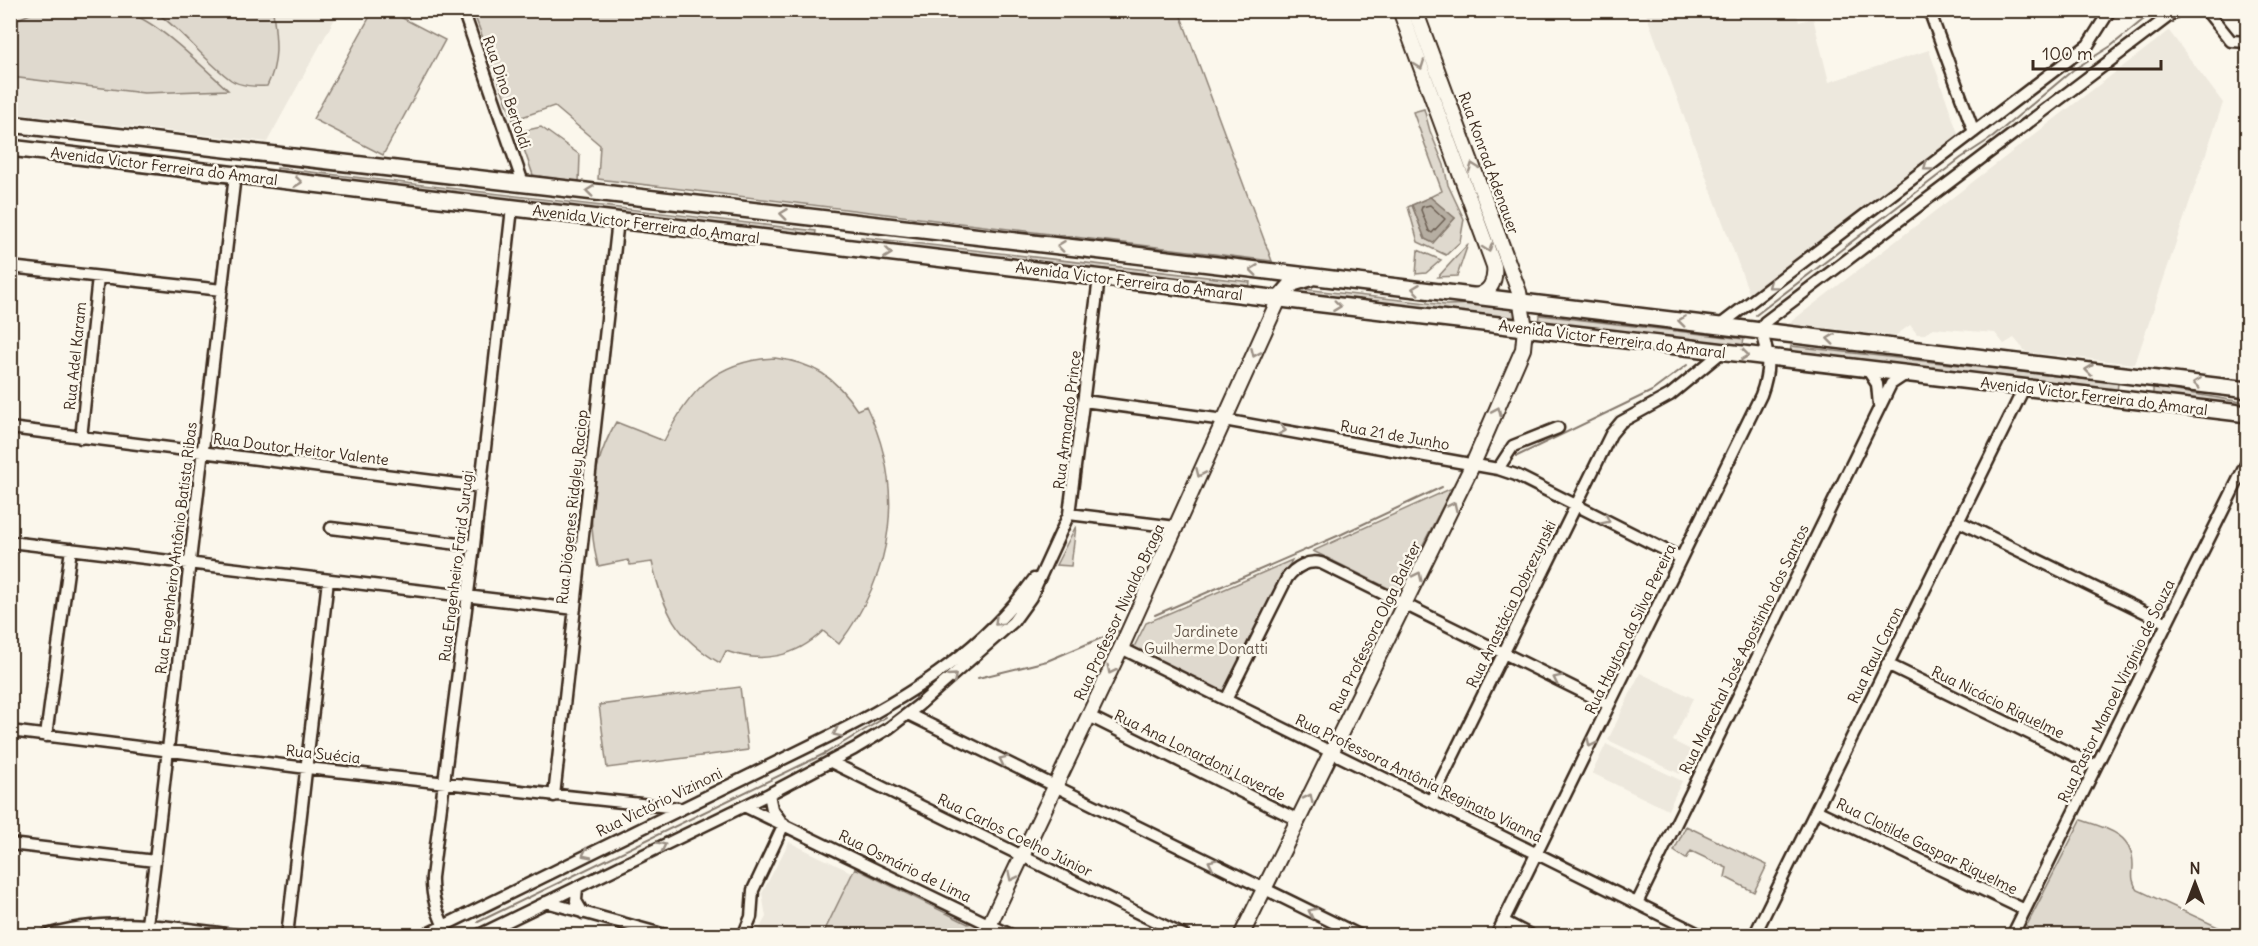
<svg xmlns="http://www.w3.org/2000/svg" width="2258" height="946" viewBox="0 0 2258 946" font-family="Delius,sans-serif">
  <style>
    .built { fill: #ede8dd }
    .green { fill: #dfd9ce; stroke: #8d8276; stroke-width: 1.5 }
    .water { fill: #b6aea2; stroke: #85796d; stroke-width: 1.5 }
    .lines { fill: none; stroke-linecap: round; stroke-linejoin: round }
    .shore { stroke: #6c5f53; stroke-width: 1.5 }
    .stream { stroke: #85796d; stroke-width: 2 }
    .minor-casing { stroke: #3b2a1e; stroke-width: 15 }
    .major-casing { stroke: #3b2a1e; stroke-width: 18 }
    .highway-casing { stroke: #3b2a1e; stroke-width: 20 }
    .minor { stroke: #fbf7ec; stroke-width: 10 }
    .major { stroke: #fbf7ec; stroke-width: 14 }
    .highway { stroke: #fbf7ec; stroke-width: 15 }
    .oneway { stroke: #9b9085 }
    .labels { text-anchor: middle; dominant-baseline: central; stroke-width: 5; stroke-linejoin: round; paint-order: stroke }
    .street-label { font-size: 15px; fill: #3b2a1e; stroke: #fbf7ec }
    .park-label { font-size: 15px; fill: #64564a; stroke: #fbf7ec }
  </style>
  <rect width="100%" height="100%" fill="#fbf7ec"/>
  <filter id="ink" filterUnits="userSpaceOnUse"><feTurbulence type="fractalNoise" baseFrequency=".0167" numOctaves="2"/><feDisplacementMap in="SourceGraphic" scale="12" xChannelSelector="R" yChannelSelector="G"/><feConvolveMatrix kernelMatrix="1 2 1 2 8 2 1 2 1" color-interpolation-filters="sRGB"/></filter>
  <g filter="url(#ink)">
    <path class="built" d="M11,11H339L267,142L11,113Z
      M1645,11H1796L1799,22L1813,18L1829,82L1929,50L1961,142L1752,301Z
      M2169,31L2223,103L2135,364L2026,352L2014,338L2004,344L1995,333L1933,328L1925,334H1917L1910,325L1895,336L1788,324Z
      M1640,673L1693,698L1673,741L1691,750L1680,774L1608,740Z
      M1606,744L1682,781L1668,810L1592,773Z
      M789,842L853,873L822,935H756L766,917L762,893Z"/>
    <path class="green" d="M37,11C67,10 112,5 138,17C165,29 205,69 228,90L144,93L11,77V22Z
      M154,11H273C276,37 280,62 267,86C256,87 240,86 231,80C203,60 183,30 154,11Z
      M373,11H389L445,40L383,155L313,119Z
      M473,11H1179L1272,261L598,179L600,145L554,106L513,120Z
      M1424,109L1430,131L1444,165L1448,185L1464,219L1460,242L1446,255L1418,242L1408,207L1412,205L1425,239L1432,242L1455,218L1430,197L1442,191L1413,112Z
      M541,127L580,155L579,183L533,175L518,132Z
      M277,168L816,231L815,238L277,173Z
      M861,237L1250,282L1249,291L859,246Z
      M1468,244L1457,276L1438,277Z
      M1418,250L1441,260L1426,273L1416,274Z
      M1295,288L1445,305L1480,304L1515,309L1514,321L1289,296Z
      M1540,315L1744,339L1742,349L1539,325Z
      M1791,346L2118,383L2117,393L1790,354Z
      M775,358C814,363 835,377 857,410L866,406C906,488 894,572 839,644L823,631C796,657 762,664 726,651L720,663C676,638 663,610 652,562L630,565L628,560L598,566C586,516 590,467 616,422L664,441C689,391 716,360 775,358Z
      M2153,387L2247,403V407L2153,396Z
      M1452,488L1398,593L1313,551Z
      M1076,526L1071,566L1056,565Z
      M1292,560L1224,693L1133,649L1146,623Z
      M740,687L748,750L607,768L599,705Z
      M2081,820C2107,828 2134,834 2133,867C2132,876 2132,883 2138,890L2233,934L2232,935H2022Z
      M1686,826L1767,865L1754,892L1725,877L1727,868L1691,851L1686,859L1674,851Z
      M855,868L968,924L975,922L979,930L977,936H822Z"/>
    <path class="water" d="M1430,197L1455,218L1433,243L1425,239L1412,205Z"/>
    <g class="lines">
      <path class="shore" d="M1430,205L1445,219L1432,233L1429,231L1421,210L1422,207Z"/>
      <path class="stream" d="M1756,315L1961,158L1993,137L2073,70L2111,46L2155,10
        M1517,456L1652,391L1687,365
        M1155,615L1342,534L1442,487
        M978,678L1047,661L1118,631
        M478,922L826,753L886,717
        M93,936L128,933"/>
      <g class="minor-casing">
        <path id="minor" d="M463,10L523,183
          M1929,10L1974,132
          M2206,10L2231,41L2248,42
          M10,267L222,290
          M1719,326L2088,45L2110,10
          M1867,369L1877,384L1879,405
          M1084,401L1224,420L1498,469L1516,475L1681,558
          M10,428L481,487
          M81,438L98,277
          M1498,469L1513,446L1558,428
          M1069,514L1176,527
          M1958,521L2167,623
          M331,528L474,546
          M10,542L575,609
          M1121,648L1703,936
          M1887,664L2096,766
          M1226,700L1287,578C1295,567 1308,560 1321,563L1609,705
          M908,714L1361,936
          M1089,716L1298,820
          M10,731L307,768L678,808
          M46,736L71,549
          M831,762L1185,936
          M769,794L772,809L780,820
          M554,796L618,220
          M1431,801L1611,434L1621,422L1670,395L1722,352
          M744,806L1013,936
          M1816,810L2025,910
          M10,844L155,861
          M577,887L576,901L583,913
          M546,902L669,936
          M1637,903L1891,384L1906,374
          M1503,921L1532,936
          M44,936C109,914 177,928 243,936
          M143,936L147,924L155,861L235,175
          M287,936L328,580
          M423,936L846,728C918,691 986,646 1034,579
          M448,936C439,916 431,899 432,877L474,546L512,208
          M477,936L769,794L854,749L889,728L919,705L1013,622L1031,597L1069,514L1099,278
          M743,936L751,917L753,890L784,824
          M1496,936L1761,395C1769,374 1770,352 1761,331L1765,322L2177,10
          M1754,936L2024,388
          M2012,936L2248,460"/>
      </g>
      <g class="major-casing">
        <path id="major" d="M1400,10L1494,266C1496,281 1490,294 1474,296
          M984,936L1121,648L1279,299
          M1241,936L1473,464L1523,349L1525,328L1519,292L1415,10"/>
      </g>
      <g class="highway-casing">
        <path id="highway" d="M10,124L1102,251L2248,390
          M10,148L2248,414
          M1279,299L1293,283L1310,278"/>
      </g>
      <use href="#minor" class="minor"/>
      <use href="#major" class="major"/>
      <use href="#highway" class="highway"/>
    </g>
    <defs><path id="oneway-chevron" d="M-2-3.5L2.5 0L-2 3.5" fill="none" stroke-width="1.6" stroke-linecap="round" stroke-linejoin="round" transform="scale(1.5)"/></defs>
    <g class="oneway">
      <use href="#oneway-chevron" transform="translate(1420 65) rotate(70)"/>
      <use href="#oneway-chevron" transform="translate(1473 167) rotate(-110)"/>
      <use href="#oneway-chevron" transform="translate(1927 167) rotate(143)"/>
      <use href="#oneway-chevron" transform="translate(298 182) rotate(7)"/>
      <use href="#oneway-chevron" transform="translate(590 191) rotate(-173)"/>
      <use href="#oneway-chevron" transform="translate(784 214) rotate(-173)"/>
      <use href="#oneway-chevron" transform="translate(1061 246) rotate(-173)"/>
      <use href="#oneway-chevron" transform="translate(1488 248) rotate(70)"/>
      <use href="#oneway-chevron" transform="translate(888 253) rotate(7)"/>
      <use href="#oneway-chevron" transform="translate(1254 270) rotate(-173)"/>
      <use href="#oneway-chevron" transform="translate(1772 285) rotate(143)"/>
      <use href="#oneway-chevron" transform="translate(1416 289) rotate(-173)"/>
      <use href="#oneway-chevron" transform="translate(1337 306) rotate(7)"/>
      <use href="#oneway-chevron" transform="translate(1682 321) rotate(-173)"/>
      <use href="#oneway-chevron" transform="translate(1831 339) rotate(-173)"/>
      <use href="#oneway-chevron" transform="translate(1255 353) rotate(114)"/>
      <use href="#oneway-chevron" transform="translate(1745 355) rotate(7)"/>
      <use href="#oneway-chevron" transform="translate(2089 370) rotate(-173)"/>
      <use href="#oneway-chevron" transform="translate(2197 383) rotate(-173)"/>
      <use href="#oneway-chevron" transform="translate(1497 411) rotate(-66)"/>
      <use href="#oneway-chevron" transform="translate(1282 430) rotate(10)"/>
      <use href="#oneway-chevron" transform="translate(1200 473) rotate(114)"/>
      <use href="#oneway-chevron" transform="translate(1453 506) rotate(-64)"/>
      <use href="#oneway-chevron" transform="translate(1606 520) rotate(27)"/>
      <use href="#oneway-chevron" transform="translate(1418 576) rotate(-64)"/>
      <use href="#oneway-chevron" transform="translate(998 622) rotate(136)"/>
      <use href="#oneway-chevron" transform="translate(1111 670) rotate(116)"/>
      <use href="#oneway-chevron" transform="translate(953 677) rotate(-41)"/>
      <use href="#oneway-chevron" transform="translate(1557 679) rotate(-154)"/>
      <use href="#oneway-chevron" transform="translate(837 733) rotate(154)"/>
      <use href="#oneway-chevron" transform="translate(1591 743) rotate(116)"/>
      <use href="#oneway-chevron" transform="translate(1003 760) rotate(-154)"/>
      <use href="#oneway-chevron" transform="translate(1309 798) rotate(-64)"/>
      <use href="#oneway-chevron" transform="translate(662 846) rotate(-26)"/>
      <use href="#oneway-chevron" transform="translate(586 854) rotate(153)"/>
      <use href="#oneway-chevron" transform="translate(1212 863) rotate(-154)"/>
      <use href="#oneway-chevron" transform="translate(1012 877) rotate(116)"/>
      <use href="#oneway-chevron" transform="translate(1312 912) rotate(-154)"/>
    </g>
  </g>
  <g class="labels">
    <g class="street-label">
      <text transform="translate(507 92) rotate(71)">Rua Dino Bertoldi</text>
      <text transform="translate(1489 163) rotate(70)">Rua Konrad Adenauer</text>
      <text transform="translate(164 166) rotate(7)">Avenida Victor Ferreira do Amaral</text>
      <text transform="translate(646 224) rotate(7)">Avenida Victor Ferreira do Amaral</text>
      <text transform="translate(1129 281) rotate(7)">Avenida Victor Ferreira do Amaral</text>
      <text transform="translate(1612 339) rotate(7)">Avenida Victor Ferreira do Amaral</text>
      <text transform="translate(75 356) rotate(-84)">Rua Adel Karam</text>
      <text transform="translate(2094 396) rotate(7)">Avenida Victor Ferreira do Amaral</text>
      <text transform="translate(1067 420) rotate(-83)">Rua Armando Prince</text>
      <text transform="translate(1395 435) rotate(10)">Rua 21 de Junho</text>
      <text transform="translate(301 449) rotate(7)">Rua Doutor Heitor Valente</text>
      <text transform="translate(572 507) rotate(-84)">Rua Diógenes Ridgley Raciop</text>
      <text transform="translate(176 548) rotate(-83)">Rua Engenheiro Antônio Batista Ribas</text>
      <text transform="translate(456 566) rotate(-83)">Rua Engenheiro Farid Surugi</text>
      <text transform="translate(1511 604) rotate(-64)">Rua Anastácia Dobrezynski</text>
      <text transform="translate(1119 612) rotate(-65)">Rua Professor Nivaldo Braga</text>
      <text transform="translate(1375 627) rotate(-64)">Rua Professora Olga Balster</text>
      <text transform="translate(1630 629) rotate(-64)">Rua Hayton da Silva Pereira</text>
      <text transform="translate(1744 649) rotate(-64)">Rua Marechal José Agostinho dos Santos</text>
      <text transform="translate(1875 655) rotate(-64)">Rua Raul Caron</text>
      <text transform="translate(2116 691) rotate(-64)">Rua Pastor Manoel Virgínio de Souza</text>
      <text transform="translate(1998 702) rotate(26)">Rua Nicácio Riquelme</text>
      <text transform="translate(323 754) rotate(6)">Rua Suécia</text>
      <text transform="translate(1200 755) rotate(26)">Rua Ana Lonardoni Laverde</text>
      <text transform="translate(1419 778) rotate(26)">Rua Professora Antônia Reginato Vianna</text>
      <text transform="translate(659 802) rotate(-26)">Rua Victório Vizinoni</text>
      <text transform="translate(1015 835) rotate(26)">Rua Carlos Coelho Júnior</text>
      <text transform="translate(1927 846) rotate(26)">Rua Clotilde Gaspar Riquelme</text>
      <text transform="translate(905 866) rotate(26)">Rua Osmário de Lima</text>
    </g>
    <g class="park-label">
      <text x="1206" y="631">Jardinete<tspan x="1206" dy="17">Guilherme Donatti</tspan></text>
    </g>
  </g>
  <rect width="2258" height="946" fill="none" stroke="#fbf7ec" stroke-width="36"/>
  <rect x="18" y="18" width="2222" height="910" fill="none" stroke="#3b2a1e" stroke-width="2" filter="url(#ink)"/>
  <g transform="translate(2195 883)" stroke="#fbf7ec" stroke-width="4.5" paint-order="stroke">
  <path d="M0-4.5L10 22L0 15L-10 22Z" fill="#3b2a1e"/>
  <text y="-9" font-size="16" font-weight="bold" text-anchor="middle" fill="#3b2a1e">N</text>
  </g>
  <path d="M2033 60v9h128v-9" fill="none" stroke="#3b2a1e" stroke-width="3"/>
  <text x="2042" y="60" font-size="18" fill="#3b2a1e" stroke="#fbf7ec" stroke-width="4.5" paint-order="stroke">100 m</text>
</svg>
